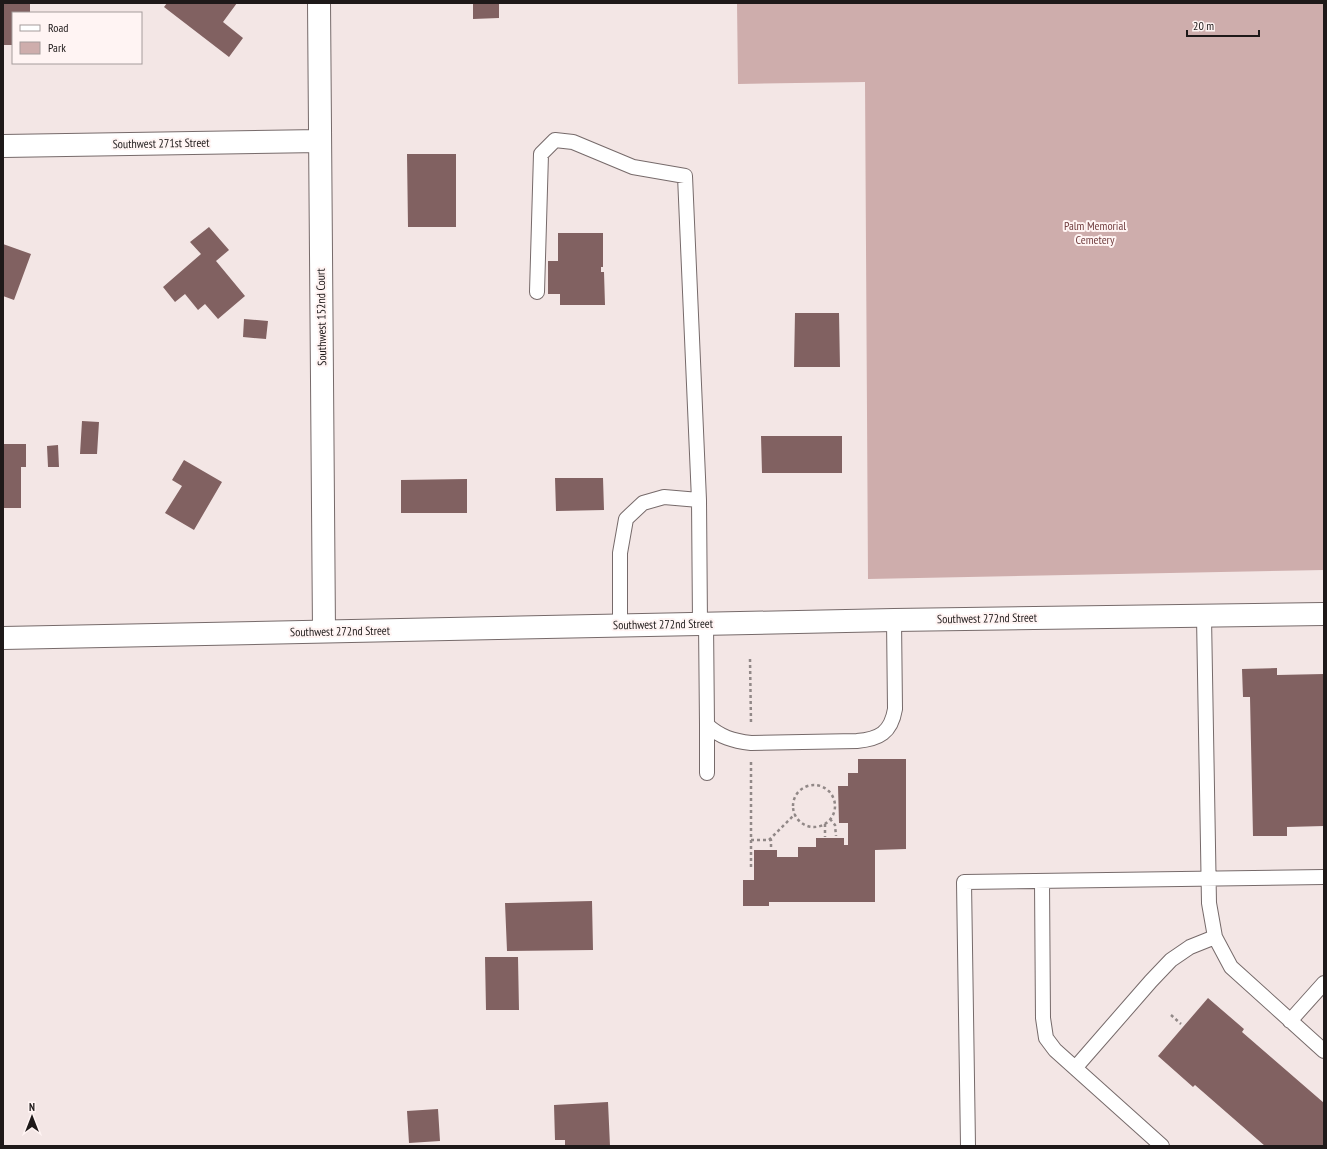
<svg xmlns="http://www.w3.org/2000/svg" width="1327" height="1149" viewBox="0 0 1327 1149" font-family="'PT Sans Narrow',sans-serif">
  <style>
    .green { fill: #ceadac }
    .building { fill: #816161 }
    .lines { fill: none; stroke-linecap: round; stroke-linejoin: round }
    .lane-casing { stroke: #766a6a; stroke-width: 16 }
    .street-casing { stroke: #766a6a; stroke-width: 24 }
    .secondary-casing { stroke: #766a6a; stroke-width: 24 }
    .path { stroke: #918887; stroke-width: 2.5; stroke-dasharray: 3 3; stroke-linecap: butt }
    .lane { stroke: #fff; stroke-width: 14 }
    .street { stroke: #fff; stroke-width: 22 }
    .secondary { stroke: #fff; stroke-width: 22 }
    .labels { text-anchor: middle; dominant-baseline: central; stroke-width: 4; stroke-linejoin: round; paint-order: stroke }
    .street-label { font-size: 12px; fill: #1e1919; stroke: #fff4f3 }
    .park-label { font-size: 12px; fill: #723f40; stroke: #fff4f3 }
  </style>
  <rect width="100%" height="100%" fill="#f3e6e5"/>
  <path class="green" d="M737,3H1324V570L868,579L865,82L738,84Z"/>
  <path class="building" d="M3,3H30V13H13V45H3Z
    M167,3H237L223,22L243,38L229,57L164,7Z
    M473,3H499V18L473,19Z
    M407,154H456V227H408Z
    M209,227L229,250L216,261L245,296L218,319L205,304L198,310L185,294L175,302L163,287L201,254L190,242Z
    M558,233H603V267H601V272H604L605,305H560V294H548V261H558Z
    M3,244L31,254L14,300L3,296Z
    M795,313H839L840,367H794Z
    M244,319L268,321L266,339L243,337Z
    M82,421L99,422L97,454H80Z
    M761,436H842V473H762Z
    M3,444H26V467H21V508H3Z
    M58,445L59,467H48L47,446Z
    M184,460L222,482L194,530L165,513L182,486L172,480Z
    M555,478H603L604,510L556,511Z
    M467,479V513H401V480Z
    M1277,668V675L1324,674V826L1287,827V836H1253L1250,697H1243L1242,669Z
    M858,759H906V849L875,850V902H769V906H743V880H754V850H777V857H798V847H816V838H844V845H848V823H839L838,786H848V773H858Z
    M592,901L593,950L507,951L505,903Z
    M485,957H518L519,1010H486Z
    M1208,998L1244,1029L1242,1032L1324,1103V1146H1265L1195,1085L1193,1087L1158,1056Z
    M608,1102L610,1146H565V1140H555L554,1105Z
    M438,1109L440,1141L409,1143L407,1111Z"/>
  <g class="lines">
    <g class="lane-casing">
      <path id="lane" d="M537,292L541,154L555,140L573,142L633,167L685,176L699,500L700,623
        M1204,617L1209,903L1215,937L1231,967L1324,1051
        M706,623L707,725C720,737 733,741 751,743L857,741C879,739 891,733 895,709L894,620
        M620,625V553L626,519L643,503L664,497L699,500
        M707,725V773
        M1042,882L1043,1018L1046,1038L1055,1050L1162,1146
        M1290,1021L1324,983
        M1076,1067L1151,981L1171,960L1190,947L1215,937
        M968,1146L964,882L1324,877"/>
    </g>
    <g class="street-casing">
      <path id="street" d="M319,3L324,631
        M3,146L320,141"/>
    </g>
    <g class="secondary-casing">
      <path id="secondary" d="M3,638L894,620L1324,614"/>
    </g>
    <path class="path" d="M750,659L751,723
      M751,762V867
      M793 806a21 21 0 1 1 42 0a21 21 0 1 1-42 0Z
      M830,819L835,825L836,836
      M825,824V837
      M751,840H771V848
      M769,840L795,814
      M1171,1015L1181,1024"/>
    <use href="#lane" class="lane"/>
    <use href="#street" class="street"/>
    <use href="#secondary" class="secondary"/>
  </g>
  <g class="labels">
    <g class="street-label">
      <text transform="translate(161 143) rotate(-1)">Southwest 271st Street</text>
      <text transform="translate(321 317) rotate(-91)">Southwest 152nd Court</text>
      <text transform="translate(987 618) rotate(-1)">Southwest 272nd Street</text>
      <text transform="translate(663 624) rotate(-1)">Southwest 272nd Street</text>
      <text transform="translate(340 631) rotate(-1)">Southwest 272nd Street</text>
    </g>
    <g class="park-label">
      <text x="1095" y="225">Palm Memorial<tspan x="1095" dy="14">Cemetery</tspan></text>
    </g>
  </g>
  <rect width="1327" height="1149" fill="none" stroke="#1e1919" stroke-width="8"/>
  <rect x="12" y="12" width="130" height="52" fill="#fff4f3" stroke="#a59c9c"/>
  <rect x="20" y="25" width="20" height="6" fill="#ffffff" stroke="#a59c9c"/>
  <text x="48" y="32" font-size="12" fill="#1e1919">Road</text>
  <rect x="20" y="42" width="20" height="12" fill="#ceadac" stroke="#a59c9c"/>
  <text x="48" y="52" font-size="12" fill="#1e1919">Park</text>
  <g transform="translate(32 1117)" stroke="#fff4f3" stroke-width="3" paint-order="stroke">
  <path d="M0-3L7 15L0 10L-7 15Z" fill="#1e1919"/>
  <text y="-6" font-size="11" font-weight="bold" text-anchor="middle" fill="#1e1919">N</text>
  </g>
  <path d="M1187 30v6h72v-6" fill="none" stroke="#1e1919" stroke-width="2"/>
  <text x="1193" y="30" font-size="12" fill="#1e1919" stroke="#fff4f3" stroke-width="3" paint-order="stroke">20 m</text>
</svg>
